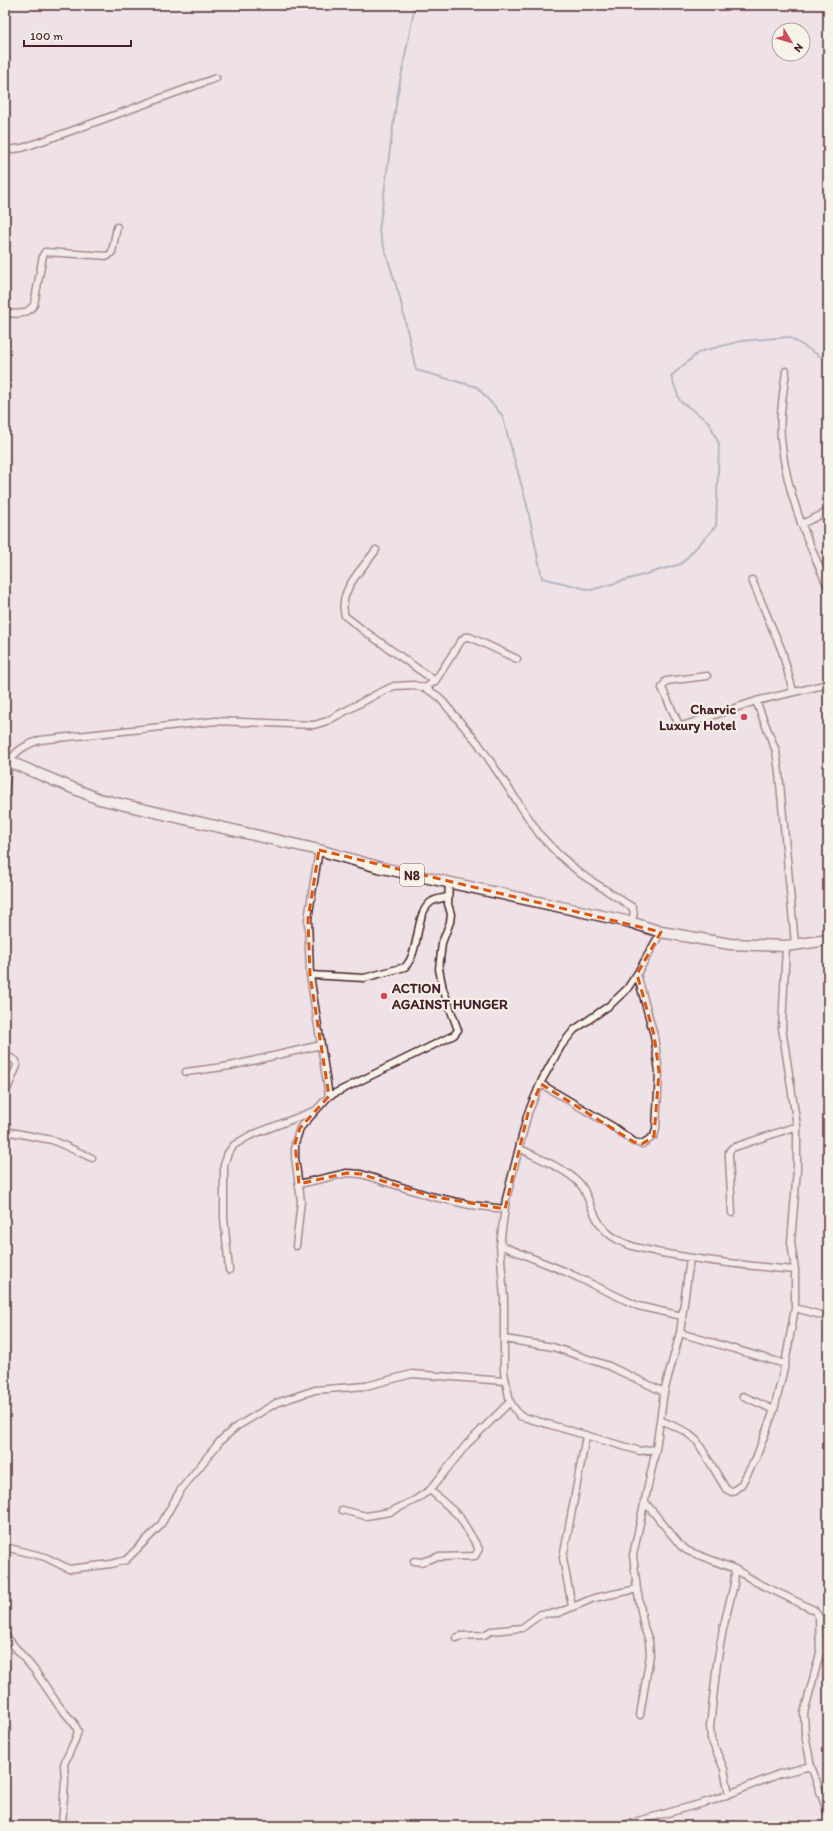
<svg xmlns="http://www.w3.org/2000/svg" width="833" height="1831" viewBox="0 0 833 1831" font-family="Itim,sans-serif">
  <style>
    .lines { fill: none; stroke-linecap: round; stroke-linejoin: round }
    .stream { stroke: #6b8299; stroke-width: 2 }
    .minor-casing { stroke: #4a1f2b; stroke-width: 9 }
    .trunk-casing { stroke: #4a1f2b; stroke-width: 13 }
    .minor { stroke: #f7f3e8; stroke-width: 6 }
    .trunk { stroke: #f7f3e8; stroke-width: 10 }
    .marked { fill: none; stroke: #e0560e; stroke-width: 3; stroke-dasharray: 8 5; stroke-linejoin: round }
    .poi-dot { fill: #d1495b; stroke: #f7f3e8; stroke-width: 1.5 }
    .labels { text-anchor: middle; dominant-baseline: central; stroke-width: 4; stroke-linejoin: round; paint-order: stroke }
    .shield { fill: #f7f3e8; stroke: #7e5f64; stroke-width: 1 }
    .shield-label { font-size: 13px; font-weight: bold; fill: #4a1f2b }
    .poi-label { font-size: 14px; font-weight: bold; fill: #4a1f2b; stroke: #f7f3e8; text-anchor: end }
  </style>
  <rect width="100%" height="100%" fill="#efe2e6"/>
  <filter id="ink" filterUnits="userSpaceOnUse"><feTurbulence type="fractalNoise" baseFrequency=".025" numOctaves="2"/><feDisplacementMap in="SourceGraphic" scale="8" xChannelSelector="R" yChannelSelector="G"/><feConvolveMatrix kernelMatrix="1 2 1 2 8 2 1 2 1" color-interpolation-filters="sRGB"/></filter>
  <g filter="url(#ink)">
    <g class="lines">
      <path class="stream" d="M415,5L397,97L379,231L400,298L416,370L477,387L502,415L527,505L542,578L591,590L681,564L716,526L719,444L709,422L680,401L671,376L699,352L741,341L789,337L828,361"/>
      <g class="minor-casing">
        <path id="minor" d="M5,150L22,148L71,131L216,78
          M5,312C16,315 27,315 34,305L43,255L45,252L108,256L112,252L117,227
          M786,371C783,396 778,422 782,447C788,497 808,542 828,587
          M801,524L828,512
          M376,550C363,568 337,591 345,616L363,630L435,681
          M752,580L782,651L793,691
          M707,676L666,681L662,688L679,725H685L756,701L828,684
          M425,688L435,681L461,641L465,637H470L517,659
          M756,701L776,751L779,773L795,944
          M5,792C9,761 8,751 40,740L216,721L314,725L327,721L377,694L394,686L414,685L425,688L438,696L478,743L540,835L558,854L581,874L632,907C635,913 634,916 630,922
          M661,932L637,974L627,989L610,1005L574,1030L561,1046L542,1080L528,1113L506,1199L500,1245L504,1299V1372L510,1402L520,1416L640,1451L656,1449L664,1392L680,1333L785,1364
          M310,975L364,978L405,967C421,950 414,915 431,902C435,899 443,898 448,897
          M5,1055L16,1061L17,1066L5,1094
          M186,1072L230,1066L321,1045
          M541,1084L612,1126L634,1142L642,1144L654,1136L656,1129L659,1072L654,1035L637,974
          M329,1096L454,1035L458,1030L443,989L439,969L442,943L450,922L451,914L448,904L449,883
          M5,1131L52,1140L92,1158
          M519,1148C537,1158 573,1171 583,1188C591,1203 595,1222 608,1233C623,1246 643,1249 662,1253C706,1261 750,1266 795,1270
          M299,1184L347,1173L361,1174L430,1196L470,1205L505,1209
          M732,1213L729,1158V1152L732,1148L797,1126
          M500,1245L564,1271L638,1306L682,1316
          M296,1246L301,1201L295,1158V1143L300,1128L329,1096L310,975L308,919L319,850
          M229,1270L224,1218V1165L228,1153L234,1145L249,1136L314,1111
          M795,1308L828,1317
          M680,1333L690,1258
          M505,1339L553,1347L609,1366L664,1392
          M743,1396L774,1410
          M660,1420L685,1431L697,1441L726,1489L732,1492L741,1485L756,1458L774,1410L785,1364L795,1308V1270L791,1242L797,1170V1126L782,1028L786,946
          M644,1501L681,1546L688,1551L735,1569L756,1582L814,1610L819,1617L820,1653L804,1713L805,1734L811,1766L828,1814
          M342,1510L366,1516L390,1512L415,1500L430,1490L467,1444L510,1402
          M5,1547L45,1557L69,1569L111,1564L126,1560L160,1526L180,1491L221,1440L236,1427L276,1403L315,1390L366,1386L412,1374L505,1381
          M414,1561L421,1562L437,1557L475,1556L479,1549L459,1516L430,1490
          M572,1607L563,1558L586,1436
          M5,1635L35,1671L59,1706L74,1723L78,1731L75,1740L64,1764L65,1780L62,1826
          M456,1638L461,1636L484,1635L491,1631L522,1628L541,1614L558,1613L594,1598L637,1589
          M640,1715L650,1655L649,1641L644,1627L637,1589L633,1555L656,1449
          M729,1794L724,1769L711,1739L710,1726L717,1663L723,1629L734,1584L735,1569
          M620,1826L714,1800L779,1774L811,1766"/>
      </g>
      <g class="trunk-casing">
        <path id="trunk" d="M5,760L99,799L319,850L378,867L630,922L661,932L730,944L786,946L828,940"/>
      </g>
      <use href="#minor" class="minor"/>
      <use href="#trunk" class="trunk"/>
    </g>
  </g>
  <path d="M0 0H833V1831H0ZM319,850L661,932L637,974L654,1035L659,1072L654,1136L642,1144L634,1142L541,1084L528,1113L505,1209L430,1196L361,1174L347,1173L299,1184L295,1143L300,1128L329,1096L310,975L308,919Z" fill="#efe2e6" fill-opacity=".55" fill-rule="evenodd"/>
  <path class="marked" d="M319,850L661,932L637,974L654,1035L659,1072L654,1136L642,1144L634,1142L541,1084L528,1113L505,1209L430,1196L361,1174L347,1173L299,1184L295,1143L300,1128L329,1096L310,975L308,919Z"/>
  <g class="poi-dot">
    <circle cx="744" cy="717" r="4"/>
    <circle cx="384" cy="996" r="4"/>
  </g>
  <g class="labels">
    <rect class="shield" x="400" y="864" width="24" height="22" rx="3"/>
    <g class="shield-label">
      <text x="412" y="875">N8</text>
    </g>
    <g class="poi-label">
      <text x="736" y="709">Charvic<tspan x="736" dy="16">Luxury Hotel</tspan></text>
      <text x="392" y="988" text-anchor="start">ACTION<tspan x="392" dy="16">AGAINST HUNGER</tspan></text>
    </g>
  </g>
  <rect width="833" height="1831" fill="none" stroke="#f7f3e8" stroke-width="20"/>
  <rect x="10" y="10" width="813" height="1811" fill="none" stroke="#4a1f2b" stroke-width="1.5" filter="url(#ink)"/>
  <g transform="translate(791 42) rotate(128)"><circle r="19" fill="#f7f3e8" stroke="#b29e9c"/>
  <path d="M0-3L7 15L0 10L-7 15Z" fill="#d1495b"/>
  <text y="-6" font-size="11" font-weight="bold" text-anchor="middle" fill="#4a1f2b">N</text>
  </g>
  <path d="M24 40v6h107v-6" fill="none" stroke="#4a1f2b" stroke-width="2"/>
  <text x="30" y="40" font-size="12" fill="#4a1f2b" stroke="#f7f3e8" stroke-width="3" paint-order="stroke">100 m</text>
</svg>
